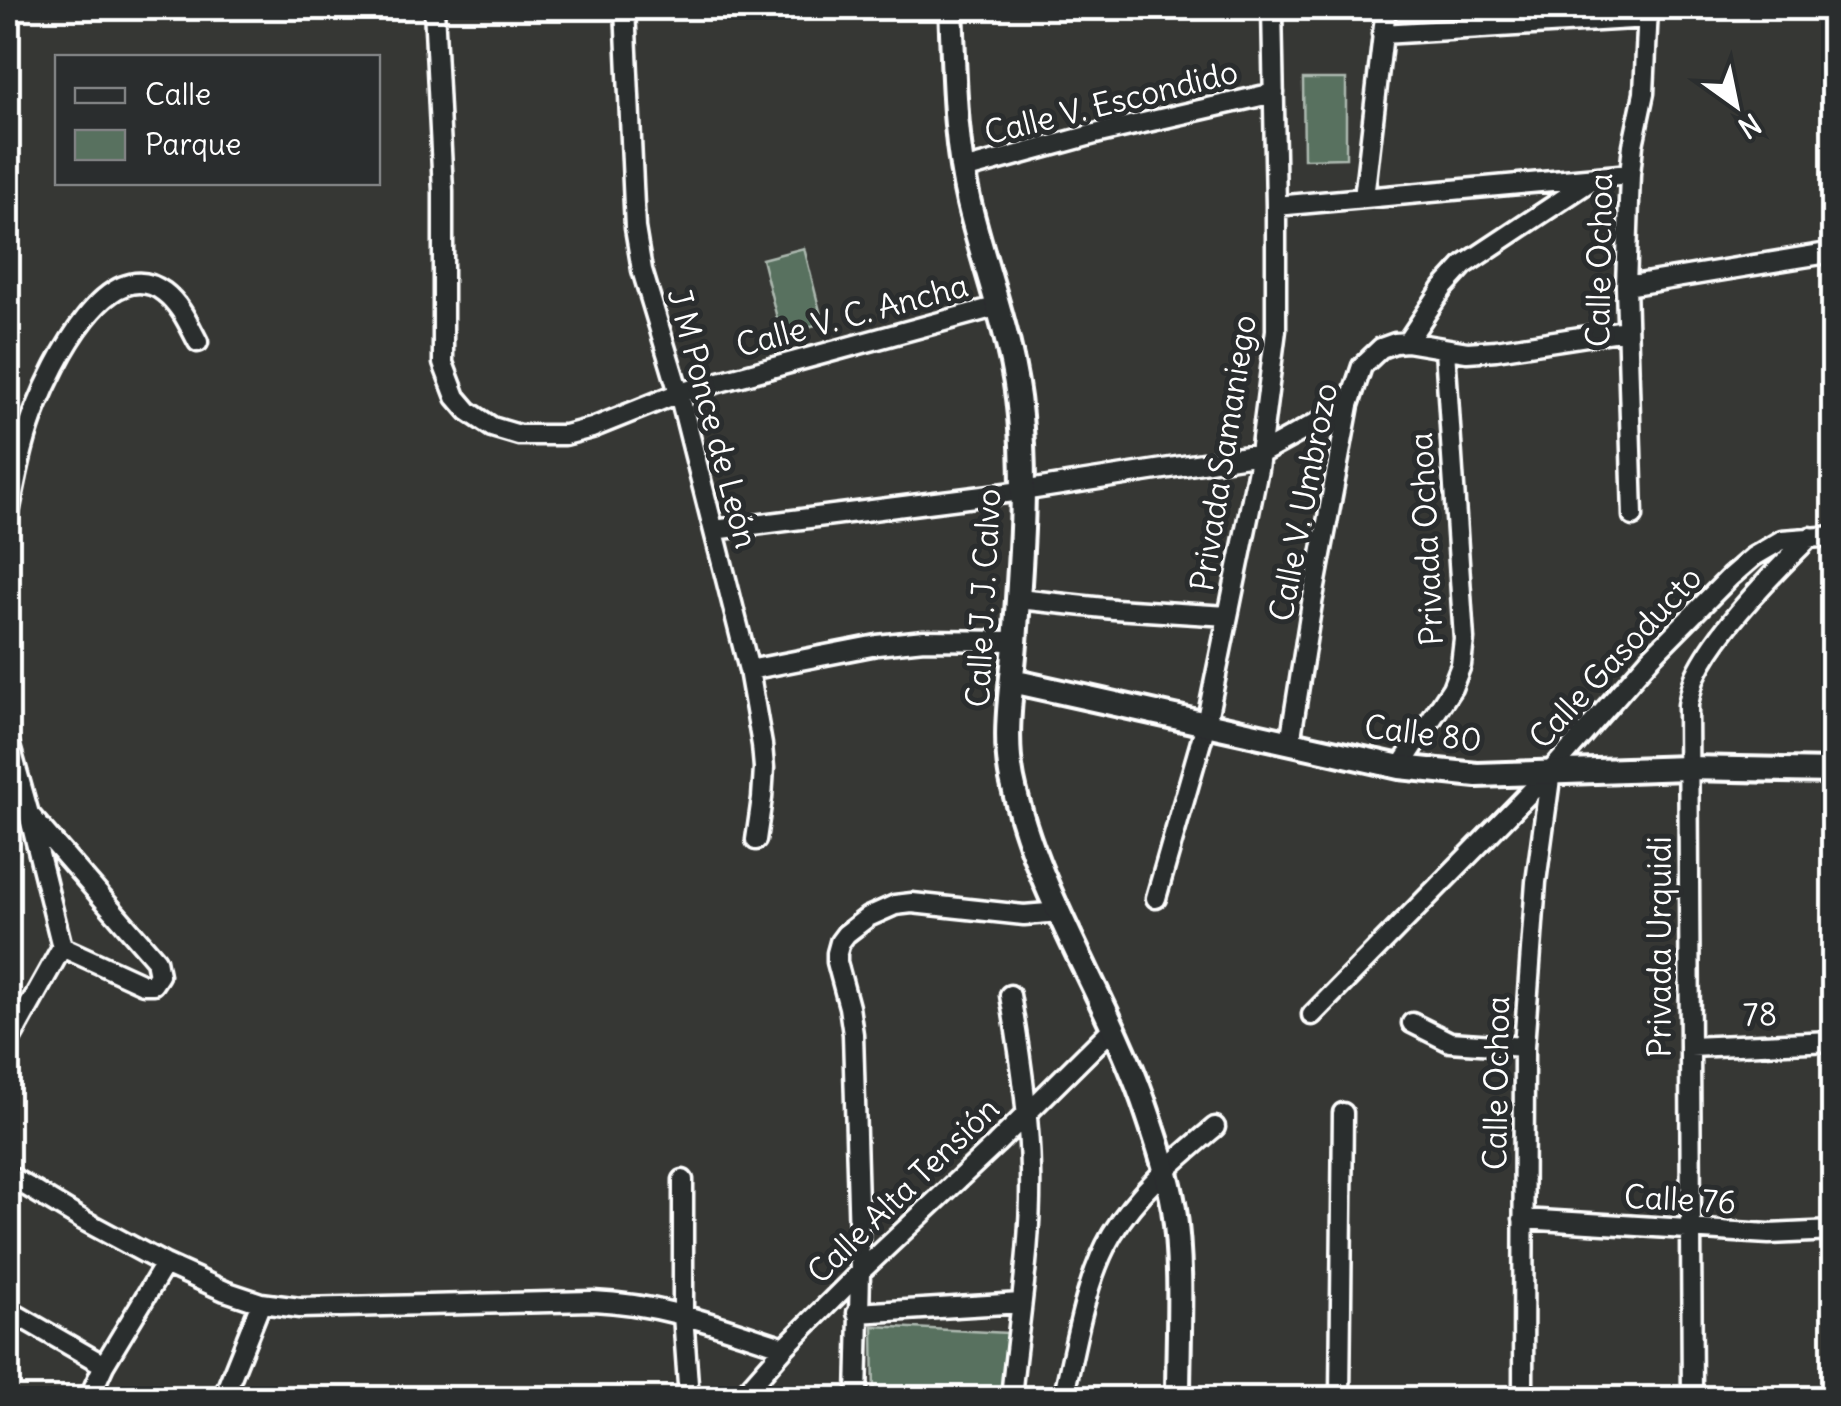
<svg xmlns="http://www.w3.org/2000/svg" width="1841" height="1406" viewBox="0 0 1841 1406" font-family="Delius,sans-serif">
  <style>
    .green { fill: #58715f; stroke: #acb8af; stroke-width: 2.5 }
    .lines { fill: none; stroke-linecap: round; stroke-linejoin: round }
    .street-casing { stroke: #fff; stroke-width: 25 }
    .secondary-casing { stroke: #fff; stroke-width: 30 }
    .street { stroke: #2a2d2e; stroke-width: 18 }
    .secondary { stroke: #2a2d2e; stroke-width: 22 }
    .labels { text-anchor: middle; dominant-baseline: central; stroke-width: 10; stroke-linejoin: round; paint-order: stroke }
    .street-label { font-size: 32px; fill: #fff; stroke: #2a2d2e }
  </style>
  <rect width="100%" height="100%" fill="#363734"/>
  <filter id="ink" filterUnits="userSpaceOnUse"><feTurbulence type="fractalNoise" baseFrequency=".01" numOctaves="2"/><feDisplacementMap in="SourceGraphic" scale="20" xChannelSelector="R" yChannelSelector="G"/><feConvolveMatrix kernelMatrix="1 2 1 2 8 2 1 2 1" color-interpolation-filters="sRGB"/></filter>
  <g filter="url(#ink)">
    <path class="green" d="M1303,79H1346V158L1304,159Z
      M804,248L823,323L781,334L762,259Z
      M873,1326L1008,1333L1006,1398H874Z"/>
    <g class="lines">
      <g class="street-casing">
        <path id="street" d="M434,8L443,191V363L456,397L468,411L492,427L519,435H565L592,428L679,393L999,306
          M625,8L635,228L642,270L679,393L749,670L762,745L764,768L762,798L756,840
          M1382,34L1648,18
          M963,170L1095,134L1274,93
          M1364,198L1386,8
          M1276,206L1630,174
          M1626,286L1834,252
          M1407,342L1443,288L1464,265L1592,180
          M1633,516L1626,286L1630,174L1633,145L1644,93L1648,8
          M8,518C16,481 22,441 37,406C52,368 108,249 164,292C180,304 189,325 198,342
          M714,530L1022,491L1260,454L1349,405
          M1018,599L1114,609L1228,616
          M749,670L877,645L924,640L1015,641
          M8,739L29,814L62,947
          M1290,743L1312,603L1349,405L1362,366L1381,348L1395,343L1407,342L1467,352L1496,350L1626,330
          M1400,767L1452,688L1461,665L1464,639L1445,350
          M29,814L156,960L159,975L153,984H143L62,947
          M1156,898L1206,724L1258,469L1276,330V206L1272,8
          M1010,995C1020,1052 1029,1112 1030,1170C1032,1246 1018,1323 1011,1398
          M1312,1015L1551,771L1651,657L1730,577L1753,557L1782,540L1834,536
          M1412,1023L1450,1042L1524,1047
          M8,1044L62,947
          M1690,1047L1834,1041
          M8,1175L81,1219L165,1264L225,1291L261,1303L300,1308L593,1301C663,1304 719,1326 785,1347
          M683,1180V1315L689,1398
          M1523,1219L1769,1234L1834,1231
          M8,1310L104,1365
          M857,1313L1021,1303
          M89,1398L104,1365L165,1264
          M223,1398L261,1303
          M740,1398L785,1347L860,1272L996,1144L1112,1029
          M857,1398L860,1272L853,1034L849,1007L837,962V953L840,942L846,934L868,917L895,905L912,903L1024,915L1060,912
          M1063,1398C1076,1344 1084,1282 1112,1234C1138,1191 1177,1159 1215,1127
          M1340,1398L1343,1113
          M1523,1398L1524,1047L1536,882L1551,771
          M1692,1398L1688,705C1690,695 1692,684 1696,675C1717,630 1774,572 1810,537"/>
      </g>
      <g class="secondary-casing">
        <path id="secondary" d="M951,8C954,72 954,140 969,203C986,274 1014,342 1020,416C1027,491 1020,568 1015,643C1012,686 1003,736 1012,779C1035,890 1105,993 1143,1100C1155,1135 1168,1173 1174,1209C1183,1268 1178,1339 1178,1398
          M1012,681L1400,767L1477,775L1687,768L1834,771"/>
      </g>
      <use href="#street" class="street"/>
      <use href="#secondary" class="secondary"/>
    </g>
  </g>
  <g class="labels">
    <g class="street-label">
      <text transform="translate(1111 102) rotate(-14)">Calle V. Escondido</text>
      <text transform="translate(1599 260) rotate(-89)">Calle Ochoa</text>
      <text transform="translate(852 315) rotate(-15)">Calle V. C. Ancha</text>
      <text transform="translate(713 418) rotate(75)">J M Ponce de León</text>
      <text transform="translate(1223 453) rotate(-81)">Privada Samaniego</text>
      <text transform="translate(1303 502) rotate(-79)">Calle V. Umbrozo</text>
      <text transform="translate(1426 539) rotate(-93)">Privada Ochoa</text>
      <text transform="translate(983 598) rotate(-87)">Calle J. J. Calvo</text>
      <text transform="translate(1615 657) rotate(-47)">Calle Gasoducto</text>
      <text transform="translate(1423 733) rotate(7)">Calle 80</text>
      <text transform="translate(1659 947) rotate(-90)">Privada Urquidi</text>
      <text transform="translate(1760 1014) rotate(-2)">78</text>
      <text transform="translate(1496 1083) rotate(-89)">Calle Ochoa</text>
      <text transform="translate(903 1190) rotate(-44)">Calle Alta Tensión</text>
      <text transform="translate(1680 1199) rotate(3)">Calle 76</text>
    </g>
  </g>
  <rect width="1841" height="1406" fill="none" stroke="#2a2d2e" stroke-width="40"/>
  <rect x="20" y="20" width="1801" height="1366" fill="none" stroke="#fff" stroke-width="4" filter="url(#ink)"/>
  <rect x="55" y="55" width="325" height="130" fill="#2a2d2e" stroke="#7f8182" stroke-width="2.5"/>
  <rect x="75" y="88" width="50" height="15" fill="#2a2d2e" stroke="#7f8182" stroke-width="2.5"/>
  <text x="145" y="105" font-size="30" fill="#ffffff">Calle</text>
  <rect x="75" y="130" width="50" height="30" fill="#58715f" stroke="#7f8182" stroke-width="2.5"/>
  <text x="145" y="155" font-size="30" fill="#ffffff">Parque</text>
  <g transform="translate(1736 105) rotate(147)" stroke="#2a2d2e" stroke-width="8" paint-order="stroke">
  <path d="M0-8L18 38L0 25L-18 38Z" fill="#ffffff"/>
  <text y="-15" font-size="28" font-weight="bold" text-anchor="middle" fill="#ffffff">N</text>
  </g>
</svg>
